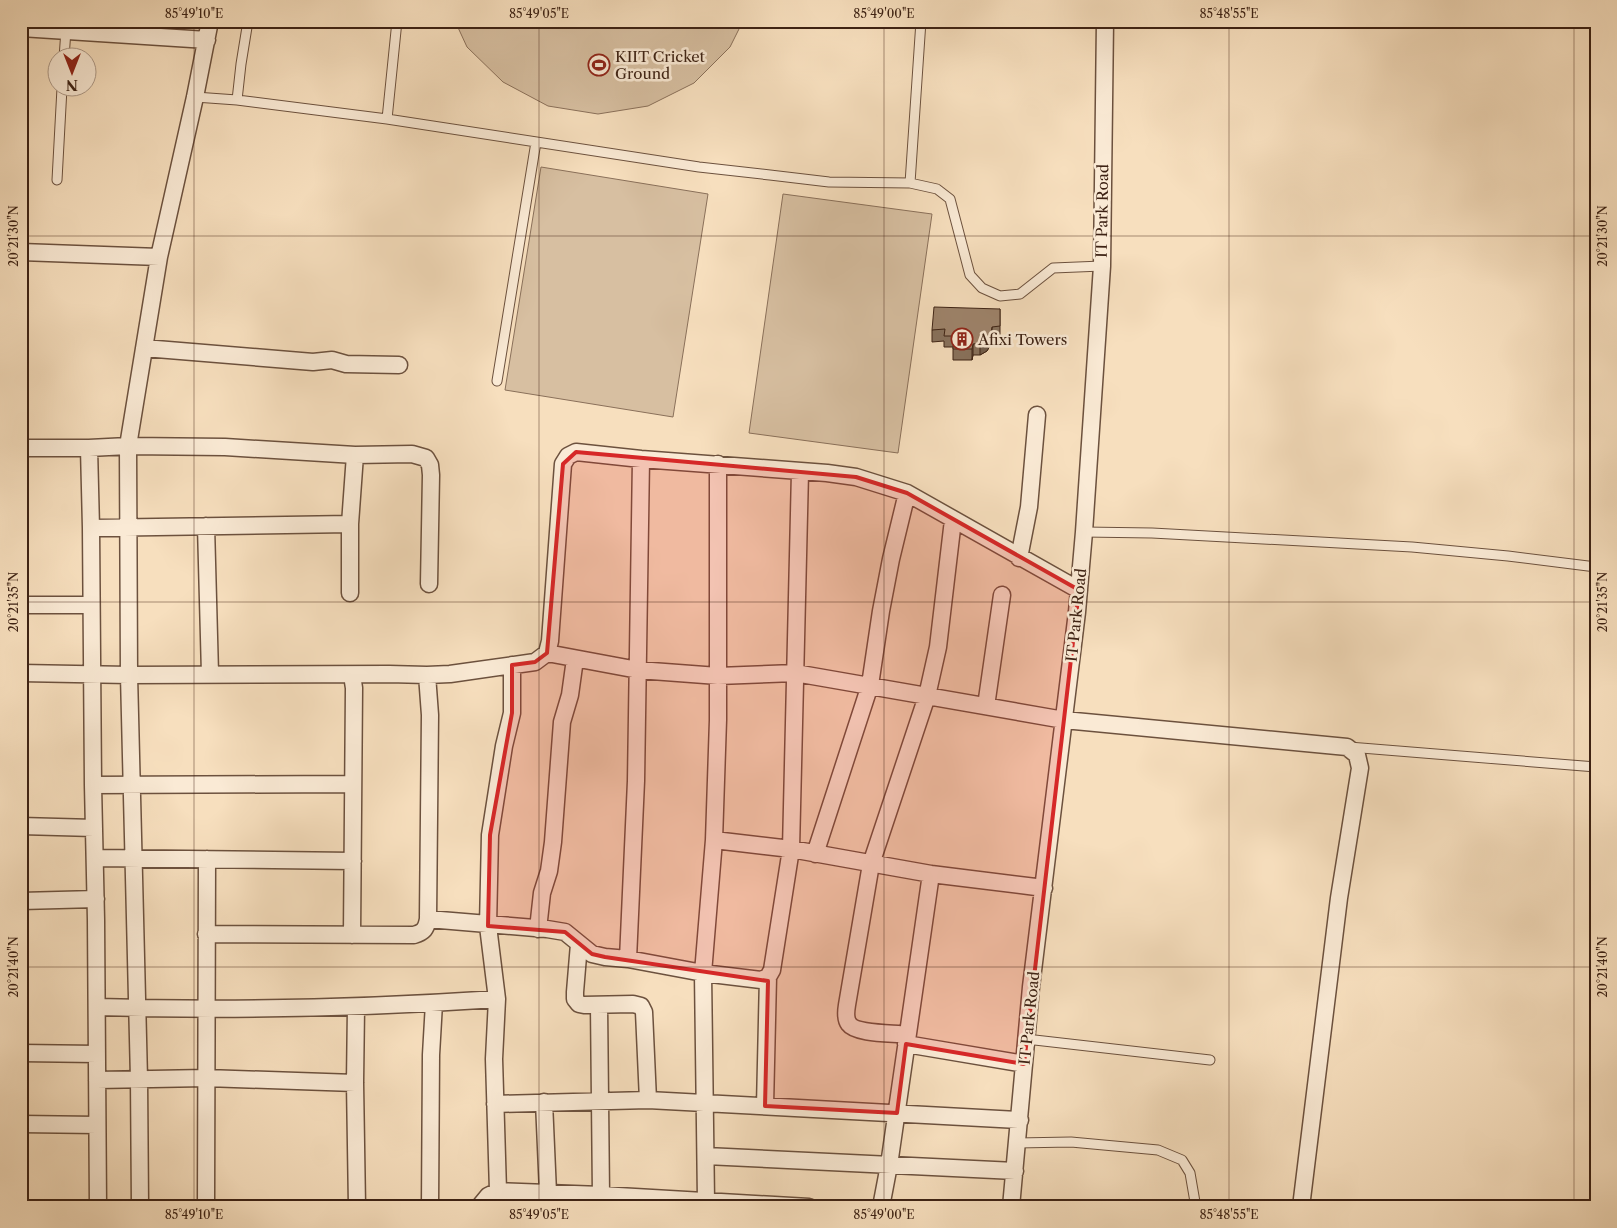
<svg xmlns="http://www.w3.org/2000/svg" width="1617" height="1228" viewBox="0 0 1617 1228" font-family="'Libre Caslon Text',serif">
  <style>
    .green { fill: #d7bfa1; stroke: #8a705a }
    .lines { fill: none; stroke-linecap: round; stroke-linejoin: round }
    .service-casing { stroke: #6c513e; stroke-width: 11 }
    .minor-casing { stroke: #6c513e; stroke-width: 19 }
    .service { stroke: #faead5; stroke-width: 9 }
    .minor { stroke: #faead5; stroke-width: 16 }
    .wall { fill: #88725d; stroke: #3d2214 }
    .shaded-wall { fill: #6f5c4c; stroke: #3d2214 }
    .building { fill: #9e846c; stroke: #3d2214 }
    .marked { fill: #d62828; fill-opacity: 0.2; stroke: #d62828; stroke-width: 4; stroke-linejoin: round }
    .ticks { fill: none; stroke: #3d2214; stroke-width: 1; stroke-opacity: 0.45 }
    .labels { text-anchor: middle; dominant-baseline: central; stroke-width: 5; stroke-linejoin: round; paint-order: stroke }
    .poi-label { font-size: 15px; fill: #3d2214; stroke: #faead5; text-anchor: start }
    .street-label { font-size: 15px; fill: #3d2214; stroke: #faead5 }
    .neatline { fill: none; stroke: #3d2214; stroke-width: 2 }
    .ticks-label { font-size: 12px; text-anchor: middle; fill: #3d2214 }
  </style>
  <rect width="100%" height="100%" fill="#f7dfbe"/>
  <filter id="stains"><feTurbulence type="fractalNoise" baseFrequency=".004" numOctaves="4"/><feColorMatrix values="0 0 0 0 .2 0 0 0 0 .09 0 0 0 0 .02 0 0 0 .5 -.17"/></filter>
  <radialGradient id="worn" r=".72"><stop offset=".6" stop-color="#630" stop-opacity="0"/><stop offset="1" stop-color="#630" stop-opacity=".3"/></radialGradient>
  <path class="green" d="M455,21H743L730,47L694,83L648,106L598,114L548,106L503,82L467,47Z
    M541,167L708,194L673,417L505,390Z
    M783,194L932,214L898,453L749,433Z"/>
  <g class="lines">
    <g class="service-casing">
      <path id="service" d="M64,58L66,30
        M195,97L237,100L387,119L699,167L770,175L829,182L910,183L937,189L950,199L970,275L982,288L1000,296L1020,294L1053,268L1102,266
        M237,100L241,64L248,21
        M387,119L397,21
        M57,180L62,88
        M910,183L921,21
        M497,381L536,142
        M1084,532L1152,533L1412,547L1508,556L1596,567
        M1349,747L1596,767
        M1026,1039L1210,1060
        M1017,1143L1071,1142L1158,1150L1182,1160L1190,1173L1195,1202
        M508,1207L510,1191"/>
    </g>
    <g class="minor-casing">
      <path id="minor" d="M21,28L207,40
        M21,252L159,257
        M144,348L313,362L332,360L346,364L399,365
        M21,448H89
        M206,526L210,674
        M91,528L350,524
        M1019,558L1029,507L1037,415
        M350,593V524L355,455
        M21,605H91
        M547,653L638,670L718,676L795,673L1064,720L1347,747L1357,755L1360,768L1339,898L1301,1207
        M21,673L129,675L389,674L427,675L450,674L535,662L547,653L550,641L563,464L568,456L576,452L641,459L827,473L856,477L907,493L1079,590
        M986,706L1002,595
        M93,785L353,784
        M21,826L94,828
        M714,840L791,849L931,874L1044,888
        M815,854L870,685L881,611L891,559L907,493
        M95,858L353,861
        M21,901L96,899
        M428,919L547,929L565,932L592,954L605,957L628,959L703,973L761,980L768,977L772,970L791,849L800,472
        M538,929L542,893L549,871L553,842L562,722L570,695L575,659
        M206,934L414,935C424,932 426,929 428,919L430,715L427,675
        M352,935L354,688L352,675
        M579,944L575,992V999L579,1004L584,1005L633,1004L641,1006L644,1012L648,1100
        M628,959L636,781L641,459
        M599,1005L601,1195
        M97,1007C230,1011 364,1008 497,999
        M356,1007L355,1083L357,1207
        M907,1035C895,1033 856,1034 849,1024C845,1019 846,1011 847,1005L871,864L927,696L938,647L953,520
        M906,1044L1024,1064
        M21,1053L97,1054
        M97,1080L206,1078L355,1083
        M544,1102L548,1193
        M495,1104L648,1100L1020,1120
        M765,1106L768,977
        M21,1124L97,1125
        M706,1156L1015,1171
        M498,1191L494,1059L497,999L488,926L490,835L504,746L512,713V665
        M706,1201L703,973L714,840L718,720V464
        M98,1207L96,920L93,785L91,528L89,448L128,446L159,257L195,97L210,21
        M140,1207L139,1079L129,675L128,446L225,447L355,455L412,454L426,458L430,465L431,475L429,584
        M206,1207L207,859
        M430,1207L431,1055L434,1003
        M479,1207L488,1196L498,1191L601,1195L809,1207
        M881,1207L889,1165L931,874
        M1011,1207L1031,987L1077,612L1084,532L1102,266L1105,21"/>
    </g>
    <use href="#service" class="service"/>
    <use href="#minor" class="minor"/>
  </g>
  <path class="wall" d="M1000,309V337L992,338L991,344L987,351L980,355H973L972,360H953V347H944V341L932,342V330Z"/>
  <path class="shaded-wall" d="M992,327V338L991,344L987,351L980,355V343Z
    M973,344V355L972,360V349Z"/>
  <path class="building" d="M934,307L1000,309V326L992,327L991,333L987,340L980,343L973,344L972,349H953L954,336H944L945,329L932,330Z"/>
  <path class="marked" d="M576,452L856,477L907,493L1079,590L1024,1064L906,1044L897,1113L765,1106L768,981L605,957L592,954L565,932L488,926L490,835L512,713V665L535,662L547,653L563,464Z"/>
  <path class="ticks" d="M194,21V1207M539,21V1207M884,21V1207M1229,21V1207M1574,21V1207M21,236H1596M21,602H1596M21,967H1596"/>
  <defs>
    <g id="stadium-ring" transform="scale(1.125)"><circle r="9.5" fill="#faead5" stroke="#8f2418" stroke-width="1.5"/><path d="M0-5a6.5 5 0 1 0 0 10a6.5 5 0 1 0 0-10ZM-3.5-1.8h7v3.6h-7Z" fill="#8f2418"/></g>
    <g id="building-ring" transform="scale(1.125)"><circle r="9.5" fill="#faead5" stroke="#8f2418" stroke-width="1.5"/><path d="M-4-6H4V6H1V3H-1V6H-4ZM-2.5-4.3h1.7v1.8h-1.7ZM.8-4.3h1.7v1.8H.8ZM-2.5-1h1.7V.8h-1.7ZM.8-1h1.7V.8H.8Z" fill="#8f2418"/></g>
  </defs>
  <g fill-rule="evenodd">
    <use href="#stadium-ring" x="599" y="65"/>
    <use href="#building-ring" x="962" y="339"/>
  </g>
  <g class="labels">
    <g class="poi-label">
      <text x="615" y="56">KIIT Cricket<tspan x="615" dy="17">Ground</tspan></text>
      <text x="978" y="339">Afixi Towers</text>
    </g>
    <g class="street-label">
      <text transform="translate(1102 211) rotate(-89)">IT Park Road</text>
      <text transform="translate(1076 615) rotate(-84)">IT Park Road</text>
      <text transform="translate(1029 1018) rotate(-84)">IT Park Road</text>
    </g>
  </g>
  <rect width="1617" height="1228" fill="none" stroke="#f7dfbe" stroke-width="55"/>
  <g transform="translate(72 72) rotate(180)"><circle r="24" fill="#faead5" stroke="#ae9a88"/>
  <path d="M0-4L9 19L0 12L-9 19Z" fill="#8f2418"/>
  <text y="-8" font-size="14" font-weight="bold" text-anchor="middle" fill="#3d2214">N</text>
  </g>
  <rect x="28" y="28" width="1562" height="1172" class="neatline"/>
  <g class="ticks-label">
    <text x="194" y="18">85°49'10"E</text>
    <text x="539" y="18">85°49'05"E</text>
    <text x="884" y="18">85°49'00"E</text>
    <text x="1229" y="18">85°48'55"E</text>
    <text transform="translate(1603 236) rotate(-90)" y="4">20°21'30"N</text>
    <text transform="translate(14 236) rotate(-90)" y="4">20°21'30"N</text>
    <text transform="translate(1603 602) rotate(-90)" y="4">20°21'35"N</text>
    <text transform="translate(14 602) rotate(-90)" y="4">20°21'35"N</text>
    <text transform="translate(1603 967) rotate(-90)" y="4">20°21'40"N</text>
    <text transform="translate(14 967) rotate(-90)" y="4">20°21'40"N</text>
    <text x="194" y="1219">85°49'10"E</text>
    <text x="539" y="1219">85°49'05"E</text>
    <text x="884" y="1219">85°49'00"E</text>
    <text x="1229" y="1219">85°48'55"E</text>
  </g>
  <rect width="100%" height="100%" filter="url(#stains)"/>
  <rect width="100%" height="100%" fill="url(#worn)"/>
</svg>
